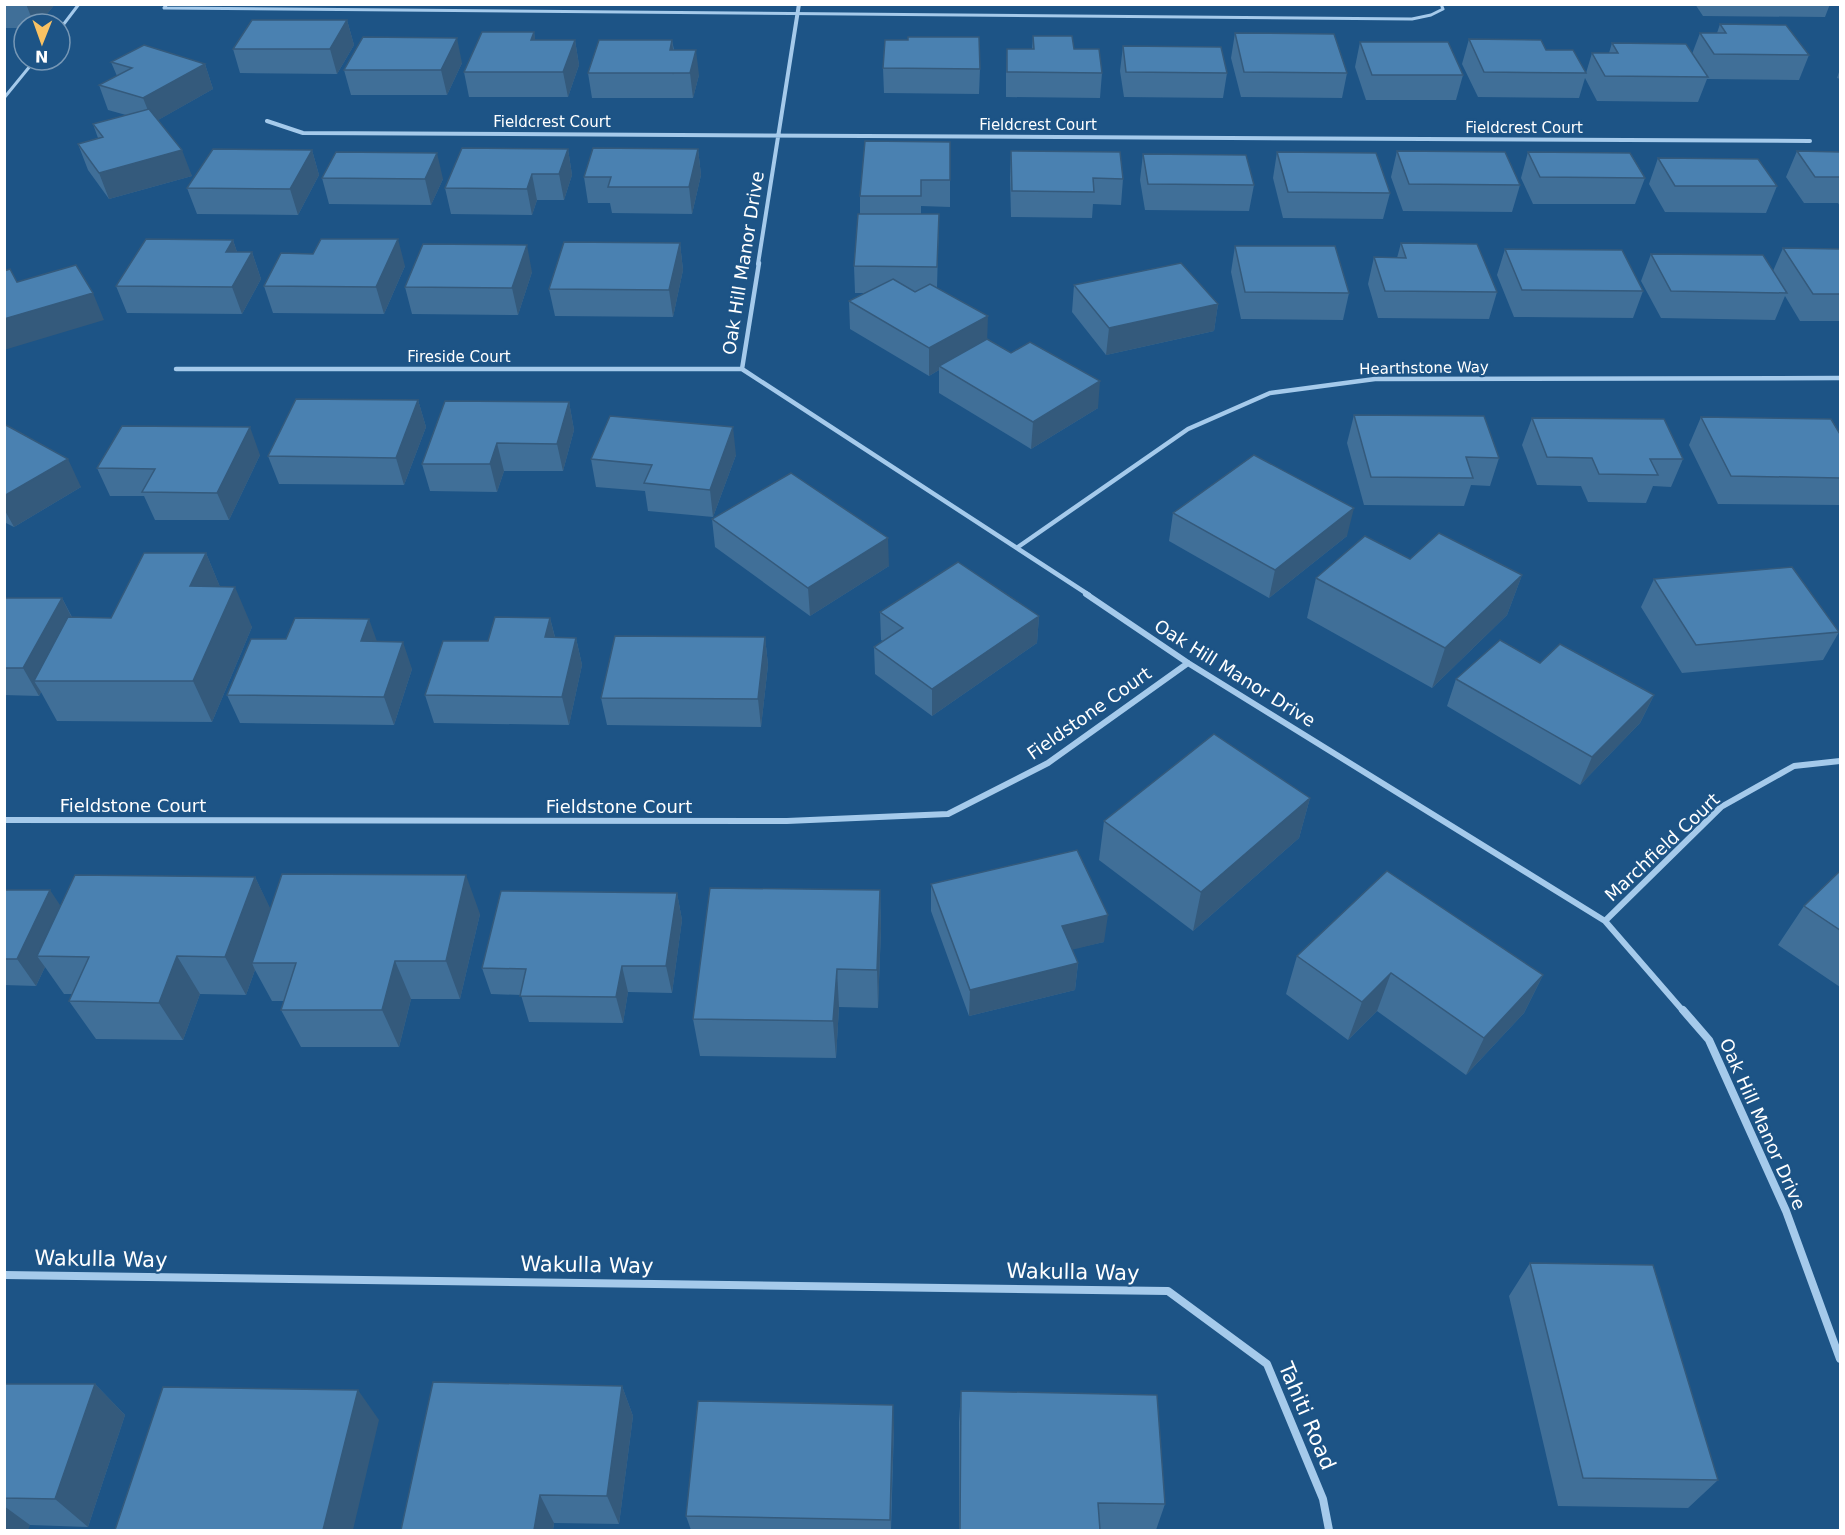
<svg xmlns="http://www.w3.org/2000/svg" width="1845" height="1535" viewBox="0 0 1845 1535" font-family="'DejaVu Sans',sans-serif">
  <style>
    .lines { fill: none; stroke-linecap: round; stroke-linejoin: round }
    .lane { stroke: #a5caeb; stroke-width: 3 }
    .street-far3 { stroke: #a5caeb; stroke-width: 4 }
    .street-far2 { stroke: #a5caeb; stroke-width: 4.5 }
    .street-far1 { stroke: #a5caeb; stroke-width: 6 }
    .street { stroke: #a5caeb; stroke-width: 8 }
    .wall { fill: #406f98 }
    .shaded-wall { fill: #345a7c }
    .building { fill: #4a81b1; stroke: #345a7c; stroke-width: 1.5 }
    .labels { text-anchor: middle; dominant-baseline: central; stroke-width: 4.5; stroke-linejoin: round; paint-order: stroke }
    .far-street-label { font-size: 15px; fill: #fff; stroke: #1d5486 }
    .street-label { font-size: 18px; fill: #fff; stroke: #1d5486 }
    .near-street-label { font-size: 21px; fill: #fff; stroke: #1d5486 }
  </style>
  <rect width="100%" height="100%" fill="#1d5486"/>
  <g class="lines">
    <path class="lane" d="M167,4L164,8L1412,19L1431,15L1443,9L1441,4
      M60,29L79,4
      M4,98L35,60"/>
    <path class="street-far3" d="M267,121L303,133L1810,141
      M758,264L799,4"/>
    <path class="street-far2" d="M759,263L742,369L1089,595
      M176,369H742
      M1018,547L1188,429L1270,393L1375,379L1840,378"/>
    <path class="street-far1" d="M1086,594L1188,663L1605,921L1684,1012
      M4,820L787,821L948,814L1048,763L1188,663
      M1605,921L1721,807L1794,766L1840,761"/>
    <path class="street" d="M1683,1010L1709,1040L1786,1211L1840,1359
      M4,1275L1168,1291L1267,1364L1323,1499L1329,1530"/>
  </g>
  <path class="wall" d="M4,4H55L39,24H24V28H4Z
    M1695,4H1830L1825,17L1703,16Z
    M347,20L354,45L337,74L240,73L233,49Z
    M1720,24L1809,55L1799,80L1707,79L1698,102L1597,101L1585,78L1579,98L1478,97L1462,64L1469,39L1546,50L1586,73L1592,53H1609L1612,43L1692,54L1700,33H1717Z
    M534,32L535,40H575L579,65L568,97H469L464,72Z
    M1235,33L1347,73L1342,98L1241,97L1231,58Z
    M1033,36L1074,49L1102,73L1100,98L1006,97V73L1007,49H1032Z
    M672,40L674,50L699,75L693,98H592L588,73Z
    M908,40L980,69L979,94L884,93L883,68Z
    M1360,42L1463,75L1456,100H1366L1355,67Z
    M1123,46L1227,73L1223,98L1124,97L1120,71Z
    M111,62L205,64L213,89L158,120L192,176L109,199L88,170L78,144L98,138L93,124L126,115L108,110L99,85L117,76Z
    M462,63L447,95H351L344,70Z
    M1840,69V79L1837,78Z
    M950,142V207L921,206V214H939L937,288L987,340L1098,408L1031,449L939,393V370L929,376L850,329L849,301L865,293H855L854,266L860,214V196Z
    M568,149L572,175L564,200H537L532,215L451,214L445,188Z
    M698,149L701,175L692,214L612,213L610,203H588L584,177Z
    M312,150L319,175L298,215L197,214L187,188Z
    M1011,151L1123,179L1121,205L1093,204L1092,218L1011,217L1010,177Z
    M1397,151L1520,185L1512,212L1403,211L1391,177Z
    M1797,151L1840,152V206L1838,203H1804L1786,177Z
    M1277,152L1390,193L1383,219L1283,218L1273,178Z
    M1528,152L1645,178L1635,204H1533L1521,178Z
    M1143,154L1254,185L1249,211L1145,210L1140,180Z
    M1658,158L1777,186L1766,213L1665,212L1649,184Z
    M322,178L443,179L431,205L329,204Z
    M233,240L237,252H252L261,279L242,314L127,313L116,286Z
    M680,243L683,270L673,317L555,316L549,289Z
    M1401,243L1497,292L1489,319L1378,318L1368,284L1374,257L1397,258Z
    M1235,246L1349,293L1343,320L1241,319L1231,272Z
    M1783,248L1840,249V321H1800L1785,296L1775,320L1661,318L1641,281L1651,254L1773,271Z
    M1505,249L1643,291L1633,318L1514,317L1497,275Z
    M313,254L405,266L384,314L273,313L264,286Z
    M532,272L518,315L412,314L405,287Z
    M1074,285L1218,304L1214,331L1106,355L1072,312Z
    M418,400L426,427L404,485L279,484L268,456Z
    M569,402L574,430L563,471H504L497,492L430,491L422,464Z
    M1354,415L1499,458L1490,486L1471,485L1464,506L1364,505L1347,443Z
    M1701,417L1840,434V505L1718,504L1689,445Z
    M1532,418L1683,459L1671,487L1653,486L1646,503L1588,502L1581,486L1537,485L1522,445Z
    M4,424L81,487L14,527L4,522Z
    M260,455L229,520H155L144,496H110L97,468Z
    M736,455L713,517L648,511L645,491L596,487L591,459Z
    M1173,513L1347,536L1269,598L1169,541Z
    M712,519L889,566L810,616L715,547Z
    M206,553L220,587L252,627L212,722L57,721L41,692L39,696L4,695V598H62L72,617L111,618Z
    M1410,559L1522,575L1507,615L1432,688L1307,618L1316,578Z
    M1654,579L1839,632L1823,660L1682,673L1641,607Z
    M880,612L1039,616L1037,643L932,716L875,674L874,647L883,641L881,640Z
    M550,618L555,637L576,638L582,665L569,725L434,723L425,695L488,641Z
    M765,637L768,665L761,727L607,725L601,698Z
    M377,641L412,669L394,725L240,723L227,695Z
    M1540,663L1654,695L1640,723L1580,785L1447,706L1456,679Z
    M1310,798L1299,838L1193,931L1099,860L1104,821Z
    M1840,871V987L1778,945L1804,906Z
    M255,877L270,909L480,914L460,999H411L399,1047H301L281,1010L284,1001H272L255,970L246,995L200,994L183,1040L96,1039L69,1001L72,994H64L45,967L36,986L4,985V890L60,906Z
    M931,884L1104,942L1072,949L1078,963L1075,990L969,1016L931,911Z
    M880,890L881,929L878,1008L839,1007L836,1058L700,1056L693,1019Z
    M677,893L682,920L672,993L628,992L623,1023L529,1022L521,995L491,994L482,968Z
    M1297,956L1543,975L1524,1013L1466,1075L1377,1011L1348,1040L1286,994Z
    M1530,1263L1718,1480L1688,1508L1558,1506L1509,1296Z
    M4,1384H95L125,1415L88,1527L30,1525L4,1530Z
    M622,1386L633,1416L619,1524L554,1523L553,1530H401Z
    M961,1391L1165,1504L1156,1530H959V1422Z
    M894,1426L891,1530H691L686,1516Z"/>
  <path class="shaded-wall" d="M26,4H55L39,24H34Z
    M347,20L354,45L337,74L330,49Z
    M534,32L538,57L531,40Z
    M457,38L462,63L447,95L441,70Z
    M575,40L579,65L568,97L563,72Z
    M672,40L675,65L673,75L670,50Z
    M696,50L699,75L693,98L690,73Z
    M205,64L213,89L153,123L143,98Z
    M568,149L572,175L564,200L559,174Z
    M698,149L701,175L692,214L689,187Z
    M182,150L192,176L109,199L99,173Z
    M312,150L319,175L298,215L290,189Z
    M437,153L443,179L431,205L425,179Z
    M532,174L537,200L532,215L527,189Z
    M398,239L405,266L384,314L376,287Z
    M233,240L242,267L226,252Z
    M680,243L683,270L673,317L669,290Z
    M527,245L532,272L518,315L512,288Z
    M252,252L261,279L242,314L232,287Z
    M93,293L104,320L4,350V319Z
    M1218,304L1214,331L1106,355L1109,328Z
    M988,316L987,344L939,366V370L929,376V348Z
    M1100,381L1098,408L1031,449L1033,422Z
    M418,400L426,427L404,485L396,458Z
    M569,402L574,430L563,471L557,444Z
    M250,427L260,455L229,520L217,493Z
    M733,427L736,455L713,517L710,490Z
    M497,443L504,471L497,492L490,464Z
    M68,459L81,487L14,527L4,509V496Z
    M1354,508L1347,536L1269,598L1275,570Z
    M888,538L889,566L810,616L808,588Z
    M206,553L223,594L190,586Z
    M1522,575L1507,615L1432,688L1445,648Z
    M235,587L252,627L212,722L193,681Z
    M62,598L76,626L34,681L41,692L39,696L23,668Z
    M1039,616L1037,643L932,716V689Z
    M550,618L557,646L545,637Z
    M369,619L379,647L361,641Z
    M765,637L768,665L761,727L758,699Z
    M576,638L582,665L569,725L562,697Z
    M403,642L412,669L394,725L384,697Z
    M1654,695L1640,723L1580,785L1592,757Z
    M1310,798L1299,838L1193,931L1201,892Z
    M466,875L480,914L460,999L446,961Z
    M255,877L274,916L252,963L255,970L246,995L225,957Z
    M50,890L68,917L37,956L45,967L36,986L17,959Z
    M880,890L881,929L878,1008L877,970Z
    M677,893L682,920L672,993L666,966Z
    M1108,915L1104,942L1059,953L1062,926Z
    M177,956L200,994L183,1040L159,1003Z
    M395,961L411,999L399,1047L382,1010Z
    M1078,963L1075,990L969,1016L970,990Z
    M622,966L628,992L623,1023L616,997Z
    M837,969L839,1007L836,1058L833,1021Z
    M1391,973L1377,1011L1348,1040L1362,1002Z
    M1543,975L1524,1013L1466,1075L1484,1038Z
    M95,1384L125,1415L88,1527L55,1499Z
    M622,1386L633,1416L619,1524L607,1496Z
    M358,1390L379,1420L353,1530H323Z
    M893,1405L894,1426L890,1530V1520Z
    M540,1495L554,1523L553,1530H534Z
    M4,1506L30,1525L28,1530H4Z"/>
  <path class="building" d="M252,20H347L330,49H233Z
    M1720,24L1786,25L1809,55L1714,54L1700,33H1726Z
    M482,32H534L531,40H575L563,72H464Z
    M1235,33L1334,34L1347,73L1244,72Z
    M1033,36H1072L1074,49H1099L1102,73L1007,72V49H1034Z
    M363,37L457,38L441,70H344Z
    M908,37H979L980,69L883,68L885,40H908Z
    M1469,39L1541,40L1546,50H1573L1586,73L1484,72Z
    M599,40H672L670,50H696L690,73H588Z
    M1360,42H1448L1463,75H1372Z
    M1612,43L1686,44L1708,77L1605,76L1592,53H1618Z
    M144,45L205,64L143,98L99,85L132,68L111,62Z
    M1123,46L1221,47L1227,73L1126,72Z
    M149,109L182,150L99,173L78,144L103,137L93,124Z
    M865,141L950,142V180H921V196H860Z
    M462,148L568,149L559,174H532L527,189L445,188Z
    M593,148L698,149L689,187H608L611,177H584Z
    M213,149L312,150L290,189L187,188Z
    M1011,151L1120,152L1123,179L1093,178L1094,192L1012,191Z
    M1397,151L1505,152L1520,185L1409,184Z
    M1797,151L1840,152V177H1815Z
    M336,152L437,153L425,179L322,178Z
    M1277,152L1376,153L1390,193L1288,192Z
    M1528,152L1630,153L1645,178L1540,177Z
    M1143,154L1246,155L1254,185L1148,184Z
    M1658,158L1758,159L1777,186H1675Z
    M858,214H939L937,267L854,266Z
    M146,239L233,240L226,252H252L232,287L116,286Z
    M321,239H398L376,287L264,286L281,253L313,254Z
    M564,242L680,243L669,290L549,289Z
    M1401,243L1477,244L1497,292L1385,291L1374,257L1406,258Z
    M423,244L527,245L512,288L405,287Z
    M1235,246H1335L1349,293L1245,292Z
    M1783,248L1840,249V294H1813Z
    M1505,249L1622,250L1643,291L1522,290Z
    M1651,254L1763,255L1787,293L1671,291Z
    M1181,263L1218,304L1109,328L1074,285Z
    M76,265L93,293L4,319V271L10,269L17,282Z
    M893,279L915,292L930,284L988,316L929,348L849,301Z
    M987,339L1011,353L1030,342L1100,381L1033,422L939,366Z
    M296,399L418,400L396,458L268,456Z
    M445,401L569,402L557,444L497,443L490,464H422Z
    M1354,415L1484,416L1499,458L1466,457L1473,478L1371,477Z
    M610,416L733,427L710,490L644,483L652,465L591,459Z
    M1701,417L1831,419L1840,434V478L1731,476Z
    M1532,418L1664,419L1683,459H1650L1658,475L1599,474L1592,458L1547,457Z
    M4,424L68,459L4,496Z
    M122,426L250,427L217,493L142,492L155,469L97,468Z
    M1254,455L1354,508L1275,570L1173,513Z
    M791,473L888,538L808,588L712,519Z
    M1439,533L1522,575L1445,648L1316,578L1365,536L1410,559Z
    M144,553H206L190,586L235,587L193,681H34L68,617L111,618Z
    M958,562L1039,616L932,689L874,647L903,628L880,612Z
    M1792,567L1839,632L1696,645L1654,579Z
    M4,598H62L23,668H4Z
    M495,617L550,618L545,637L576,638L562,697L425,695L443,641H488Z
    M295,618L369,619L361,641L403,642L384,697L227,695L251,639H286Z
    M615,636L765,637L758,699L601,698Z
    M1500,640L1540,663L1560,644L1654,695L1592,757L1456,679Z
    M1214,734L1310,798L1201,892L1104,821Z
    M1077,850L1108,915L1062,926L1078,963L970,990L931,884Z
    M1387,871L1543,975L1484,1038L1391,973L1362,1002L1297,956Z
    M1840,871V930L1804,906Z
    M282,874L466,875L446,961H395L382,1010H281L296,963H252Z
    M75,875L255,877L225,957L177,956L159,1003L69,1001L89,957L37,956Z
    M710,888L880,890L877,970L837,969L833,1021L693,1019Z
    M4,890H50L17,959H4Z
    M501,891L677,893L666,966H622L616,997L520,996L526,969L482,968Z
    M1530,1263L1653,1265L1718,1480L1583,1478Z
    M433,1382L622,1386L607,1496L540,1495L534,1530H401Z
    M4,1384H95L55,1499L4,1498Z
    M163,1387L358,1390L323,1530H115Z
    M961,1391L1157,1395L1165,1504L1098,1503L1100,1530H960Z
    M698,1401L893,1405L890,1520L686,1516Z"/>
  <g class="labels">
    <g class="far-street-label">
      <text x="552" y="122">Fieldcrest Court</text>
      <text x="1038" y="125">Fieldcrest Court</text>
      <text x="1524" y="128">Fieldcrest Court</text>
      <text x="459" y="357">Fireside Court</text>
      <text transform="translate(1424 368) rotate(-1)">Hearthstone Way</text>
    </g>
    <g class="street-label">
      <text transform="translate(743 263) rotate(-81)">Oak Hill Manor Drive</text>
      <text transform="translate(1235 673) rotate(32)">Oak Hill Manor Drive</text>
      <text transform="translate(1089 713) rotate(-35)">Fieldstone Court</text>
      <text x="133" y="805">Fieldstone Court</text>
      <text x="619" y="806">Fieldstone Court</text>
      <text transform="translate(1662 847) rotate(-43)">Marchfield Court</text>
      <text transform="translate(1763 1124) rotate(66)">Oak Hill Manor Drive</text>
    </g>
    <g class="near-street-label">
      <text transform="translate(101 1259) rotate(1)">Wakulla Way</text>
      <text transform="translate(587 1265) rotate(1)">Wakulla Way</text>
      <text transform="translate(1073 1272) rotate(1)">Wakulla Way</text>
      <text transform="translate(1307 1416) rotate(67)">Tahiti Road</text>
    </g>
  </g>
  <rect width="1845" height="1535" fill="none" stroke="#ffffff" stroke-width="12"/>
  <g transform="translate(42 42) rotate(181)"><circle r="28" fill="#1d5486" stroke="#7798b6" stroke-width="1.5"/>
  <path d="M0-4.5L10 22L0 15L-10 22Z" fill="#fac263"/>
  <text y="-9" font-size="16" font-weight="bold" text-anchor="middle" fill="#ffffff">N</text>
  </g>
</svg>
